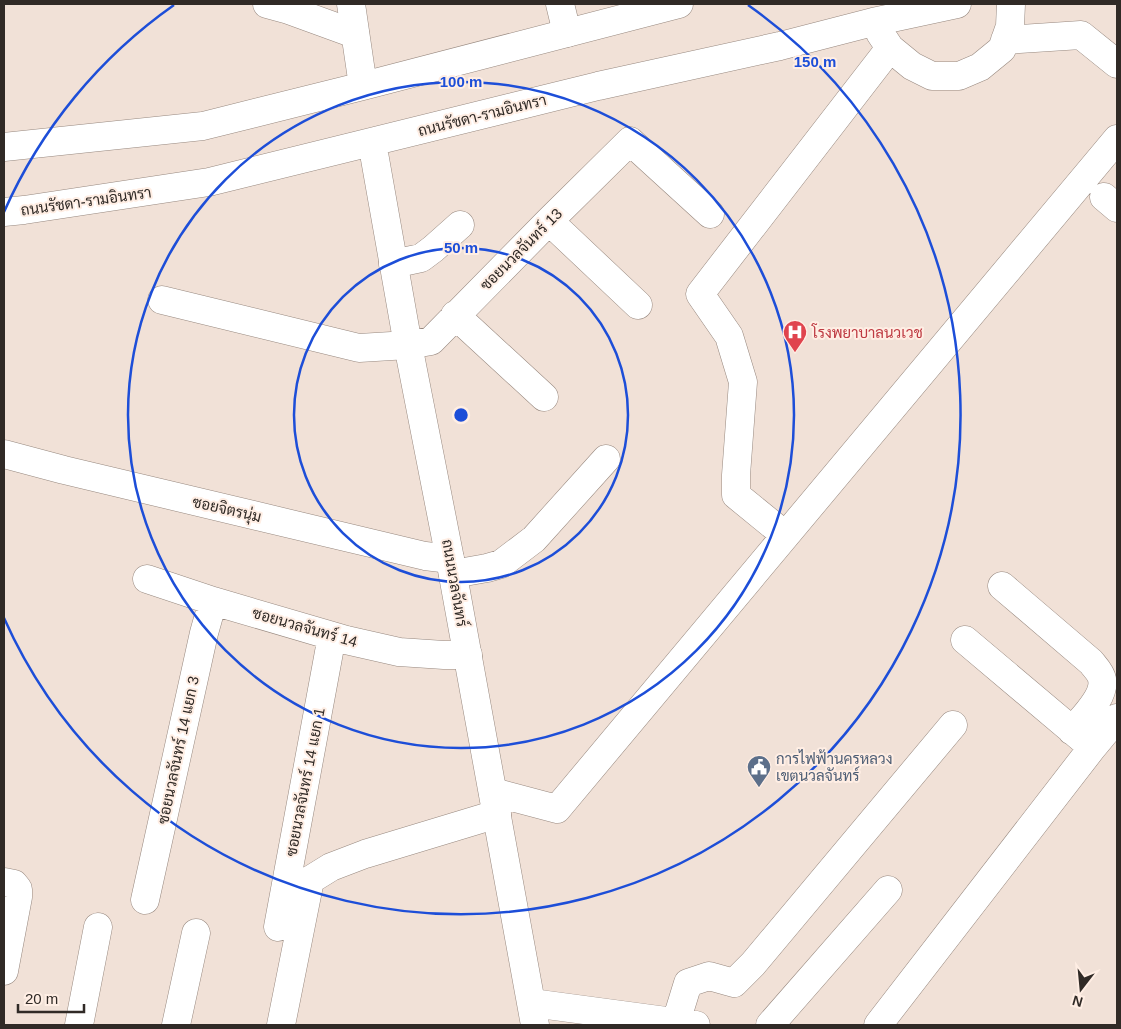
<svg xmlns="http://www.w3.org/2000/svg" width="1121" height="1029" viewBox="0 0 1121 1029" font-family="Helvetica,Sarabun,sans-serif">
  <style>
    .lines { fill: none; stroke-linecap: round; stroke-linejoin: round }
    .minor-casing { stroke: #97887f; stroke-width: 29 }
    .major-casing { stroke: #97887f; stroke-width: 29 }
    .minor { stroke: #fff; stroke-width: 28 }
    .major { stroke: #fff; stroke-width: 28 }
    .ring { fill: none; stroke: #1d4ed8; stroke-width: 2.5 }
    .labels { text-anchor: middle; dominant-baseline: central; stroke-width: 4; stroke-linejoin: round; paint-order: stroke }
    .street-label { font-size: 15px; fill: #302a26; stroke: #ffeee4 }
    .health-label { font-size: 15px; fill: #be3a42; stroke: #ffeee4; text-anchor: start }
    .service-label { font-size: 15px; fill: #4e5e75; stroke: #ffeee4; text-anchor: start }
    .centre { fill: #1d4ed8; stroke: #ffeee4; stroke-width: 2.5 }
    .ring-label { font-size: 15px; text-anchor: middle; font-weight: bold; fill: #1d4ed8; stroke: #ffeee4; stroke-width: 4; stroke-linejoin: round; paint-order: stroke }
  </style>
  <rect width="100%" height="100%" fill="#f1e1d7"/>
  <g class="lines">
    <g class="minor-casing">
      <path id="minor" d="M267,4L289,10L355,34
        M560,4L567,33
        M880,33L890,48L912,66L932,76H959L980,67L1002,49L1010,26L1011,4
        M1005,40L1081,35L1117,64
        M1104,197L1117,208
        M549,221L638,305
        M393,264L421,258L433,249L460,225
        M162,300L359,348L408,345L431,341L549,221L630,141L710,214
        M455,315L544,397
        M4,454L64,470L425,556L450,559
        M785,535L736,495V475L743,382L729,336L700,294L890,48
        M453,574L487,568L501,564L534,539L606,459
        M147,579L213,601L346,640L399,652L444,655H468
        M1002,586L1091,662C1095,667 1101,673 1102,679C1106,697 1082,718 1072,731
        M965,640L1086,742
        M493,792L557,809L1117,139
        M4,882L14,884L18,889V897L4,971
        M145,900L204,633L213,601
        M278,927L332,636
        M532,1003L696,1025
        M676,1022L688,983L709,976L734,983L753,964L953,725
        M79,1025L98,927
        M176,1025L196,933
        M281,1025L310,880L331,867L365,854L497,814
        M770,1025L888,890
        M878,1025L1092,748L1117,718"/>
    </g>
    <g class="major-casing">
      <path id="major" d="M351,4L363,86
        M372,142L408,345L450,559L535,1025
        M4,147L203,126L363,86L679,4
        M4,212L24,210L209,182L598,86L780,46L873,22L957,4"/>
    </g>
    <use href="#minor" class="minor"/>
    <use href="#major" class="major"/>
  </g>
  <g class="ring">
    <circle cx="461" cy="415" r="167"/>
    <circle cx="461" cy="415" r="333"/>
    <path d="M4 212A500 500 0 0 1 174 5M748 5A500 500 0 1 1 4 618"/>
  </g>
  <defs>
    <g id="hospital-pin" transform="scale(1.25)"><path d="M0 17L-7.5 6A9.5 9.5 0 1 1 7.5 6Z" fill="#e0444e" stroke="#ffeee4"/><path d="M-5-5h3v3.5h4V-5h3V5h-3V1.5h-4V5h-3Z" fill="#fff"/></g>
    <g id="civic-pin" transform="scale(1.25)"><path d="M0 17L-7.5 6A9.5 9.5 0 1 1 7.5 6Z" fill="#5c6f8a" stroke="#ffeee4"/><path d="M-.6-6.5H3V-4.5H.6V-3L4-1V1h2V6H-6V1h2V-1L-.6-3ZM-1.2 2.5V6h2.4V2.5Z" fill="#fff"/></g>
  </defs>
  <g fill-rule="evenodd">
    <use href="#hospital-pin" x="795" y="332"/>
    <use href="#civic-pin" x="759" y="767"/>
  </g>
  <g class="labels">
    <g class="street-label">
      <text transform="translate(482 115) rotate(-14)">ถนนรัชดา-รามอินทรา</text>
      <text transform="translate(86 201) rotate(-8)">ถนนรัชดา-รามอินทรา</text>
      <text transform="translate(521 249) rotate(-45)">ซอยนวลจันทร์ 13</text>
      <text transform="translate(227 509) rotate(13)">ซอยจิตรนุ่ม</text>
      <text transform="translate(455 583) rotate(80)">ถนนนวลจันทร์</text>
      <text transform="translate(305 627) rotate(16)">ซอยนวลจันทร์ 14</text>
      <text transform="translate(178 750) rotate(-78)">ซอยนวลจันทร์ 14 แยก 3</text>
      <text transform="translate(305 782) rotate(-79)">ซอยนวลจันทร์ 14 แยก 1</text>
    </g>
    <g class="health-label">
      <text x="812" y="332">โรงพยาบาลนวเวช</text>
    </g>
    <g class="service-label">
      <text x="776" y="758">การไฟฟ้านครหลวง<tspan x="776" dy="17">เขตนวลจันทร์</tspan></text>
    </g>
  </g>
  <circle cx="461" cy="415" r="8" class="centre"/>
  <g class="ring-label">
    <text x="815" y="67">150 m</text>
    <text x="461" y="87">100 m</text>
    <text x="461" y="253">50 m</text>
  </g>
  <rect width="1121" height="1029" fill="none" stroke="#302a26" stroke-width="10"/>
  <g transform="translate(1081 989) rotate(196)" stroke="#ffeee4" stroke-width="4" paint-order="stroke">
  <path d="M0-4L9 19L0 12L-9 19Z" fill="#302a26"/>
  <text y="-8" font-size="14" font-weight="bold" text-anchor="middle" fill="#302a26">N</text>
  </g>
  <path d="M18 1004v8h66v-8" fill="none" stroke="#302a26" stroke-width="2.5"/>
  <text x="25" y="1004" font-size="15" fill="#302a26" stroke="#ffeee4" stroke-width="4" paint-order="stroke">20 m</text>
</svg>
